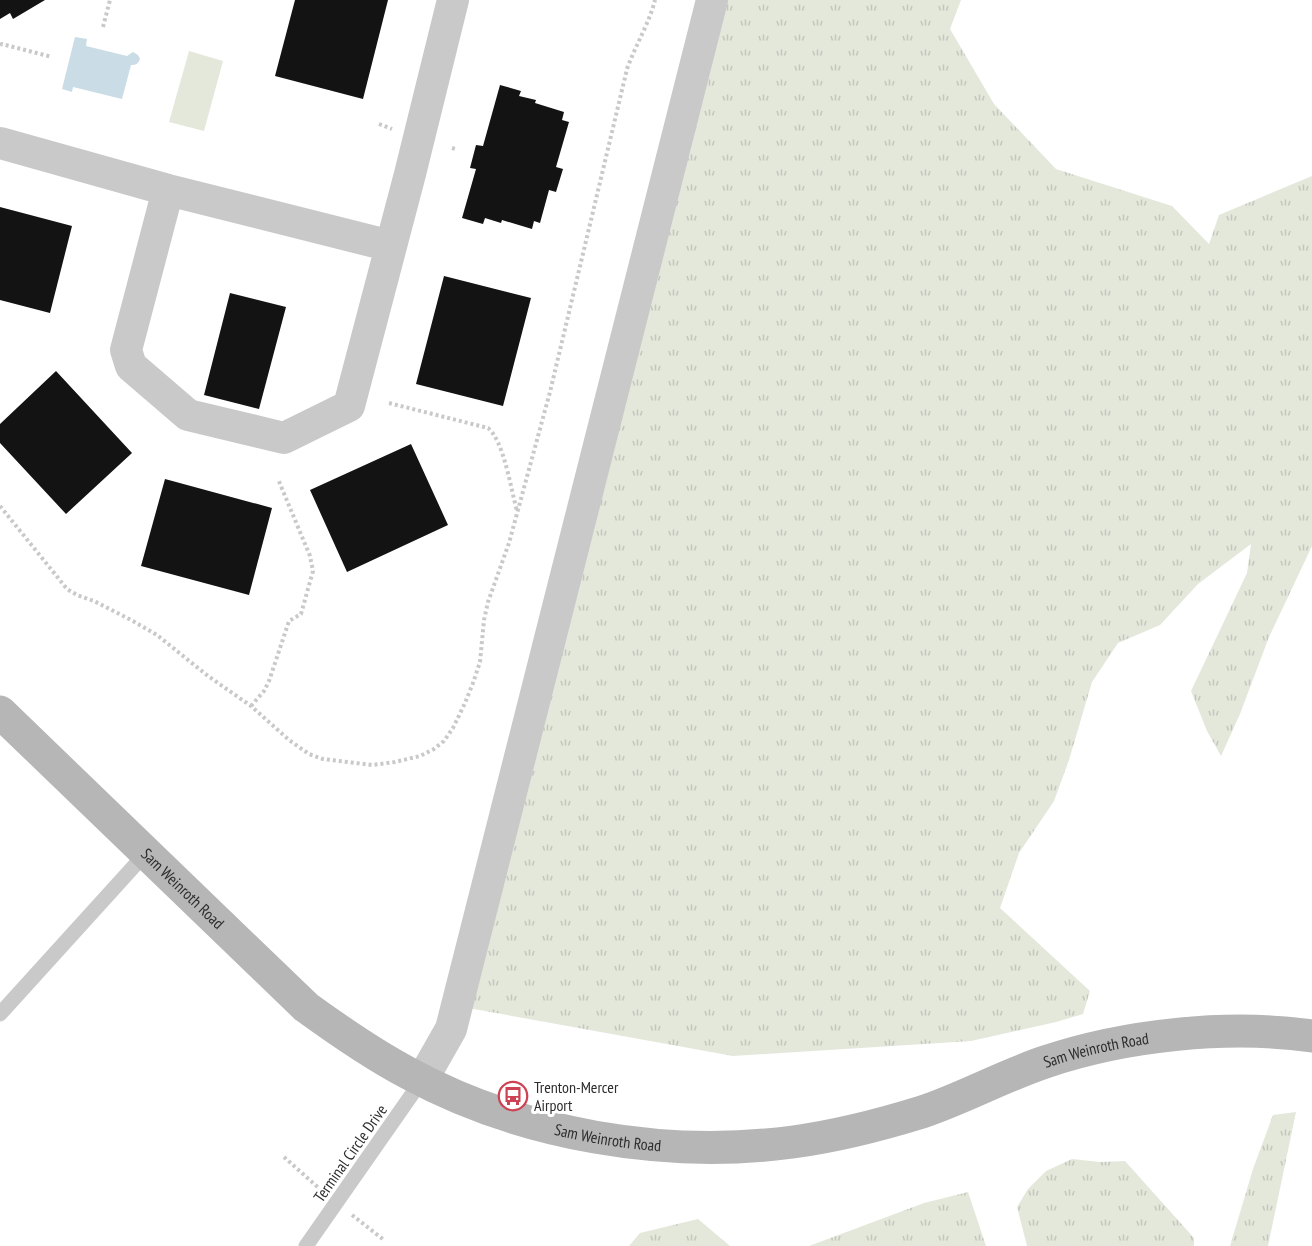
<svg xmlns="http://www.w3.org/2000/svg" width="1312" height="1246" viewBox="0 0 1312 1246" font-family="'PT Sans Narrow',sans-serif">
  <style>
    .grass { fill: url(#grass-tufts) }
    .pitch { fill: #e3e8db }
    .water { fill: #cadce6 }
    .building { fill: #131313 }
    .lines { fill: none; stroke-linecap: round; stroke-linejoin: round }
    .path { stroke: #c9c9c9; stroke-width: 4; stroke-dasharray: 3 3; stroke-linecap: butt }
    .lane { stroke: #c9c9c9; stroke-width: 15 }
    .street { stroke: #c9c9c9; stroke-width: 32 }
    .secondary { stroke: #b6b6b6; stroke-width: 33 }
    .labels { text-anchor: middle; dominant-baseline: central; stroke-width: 6; stroke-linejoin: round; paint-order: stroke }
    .street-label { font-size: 16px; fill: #2c2c2c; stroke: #fff }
    .poi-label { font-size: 16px; fill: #2c2c2c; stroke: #fff; text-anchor: start }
  </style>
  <defs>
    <pattern id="grass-tufts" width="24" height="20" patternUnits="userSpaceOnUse" patternTransform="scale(1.5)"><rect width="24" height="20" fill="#e3e8db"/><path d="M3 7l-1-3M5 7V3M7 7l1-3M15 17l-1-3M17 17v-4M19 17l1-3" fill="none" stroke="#c3c7bc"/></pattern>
  </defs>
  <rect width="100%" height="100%" fill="#fff"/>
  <path class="grass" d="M699,0H961L950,29L994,104L1056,169L1172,206L1209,244L1219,215L1312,176V546L1269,637L1240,714L1221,756L1207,731L1191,691L1247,573L1251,544L1198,584L1160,625L1118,643L1092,682L1069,760L1054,801L1019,853L1000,908L1090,991L1083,1014L1056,1022L971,1041L733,1056L457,1006Z
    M1296,1112L1268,1246H1230L1253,1169L1273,1115Z
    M1072,1159L1100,1162L1125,1161L1194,1238V1246H1027L1017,1207L1028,1189L1046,1171Z
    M968,1192L986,1246H809L924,1203Z
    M698,1219L730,1246H629L640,1233Z"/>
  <path class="pitch" d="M189,51L223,61L204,131L169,122Z"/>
  <path class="water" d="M75,37L87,39L86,46L127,56L133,52L138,55L140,59C138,64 136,65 131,65L122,99L73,87L72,92L62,89Z"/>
  <path class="building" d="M0,0H45L13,19L10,13L0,19Z
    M295,0H388L363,99L275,76Z
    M500,85L521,91L519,96L536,100L535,103L564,112L562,120L569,122L556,167L563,169L556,192L549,190L540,223L534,221L532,229L502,220L501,223L485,218L483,224L462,218L476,169L470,168L476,145L483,146Z
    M0,207L72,226L50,313L0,300Z
    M444,276L531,298L503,406L416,384Z
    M230,293L286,307L259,409L204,395Z
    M56,371L132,453L66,514L0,443V424Z
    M411,444L448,525L347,572L310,490Z
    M165,479L272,508L249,595L141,566Z"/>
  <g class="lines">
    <path class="path" d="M103,27L110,0
      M0,45L2,44L52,57
      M379,124L392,129
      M452,148L455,149
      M389,403L488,428C504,441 511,490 517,511
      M0,506L67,589L77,595L94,601L133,621L157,635L208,676L251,706L289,740L309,754L323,759L372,765L395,762L420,756L434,749L444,741L453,728L465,703L473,683L480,662L484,620L488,602L509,543L550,392L627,69C635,46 649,24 655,0
      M251,706L264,691L269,681L289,621L301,614L313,571L310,556L278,479
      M284,1157L321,1190
      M352,1215L384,1240"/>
    <path class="lane" d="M0,1014L146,853
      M306,1246L422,1080"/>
    <path class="street" d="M0,143L168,190L126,350L131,366L188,415L284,438L349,406L410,174L453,0
      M168,190L391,246
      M422,1080L451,1029L712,0"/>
    <path class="secondary" id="s1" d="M0,712L306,1007C339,1031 372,1054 408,1073C522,1135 665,1159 793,1142C837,1136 880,1125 922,1112C964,1098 1003,1076 1045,1062C1125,1035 1228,1024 1312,1036"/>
  </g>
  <defs>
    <g id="bus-ring" transform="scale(1.5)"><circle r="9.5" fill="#fff" stroke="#ce4353" stroke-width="1.5"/><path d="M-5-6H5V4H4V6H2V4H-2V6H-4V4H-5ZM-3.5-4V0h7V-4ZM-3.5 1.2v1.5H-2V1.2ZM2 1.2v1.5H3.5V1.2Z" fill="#ce4353"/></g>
  </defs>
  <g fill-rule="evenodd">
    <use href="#bus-ring" x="513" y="1096"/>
  </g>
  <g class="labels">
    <g class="street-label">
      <text stroke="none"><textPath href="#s1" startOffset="254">Sam Weinroth Road</textPath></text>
      <text stroke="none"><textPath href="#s1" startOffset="1262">Sam Weinroth Road</textPath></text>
      <text stroke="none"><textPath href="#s1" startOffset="758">Sam Weinroth Road</textPath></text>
      <text transform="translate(350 1153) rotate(-55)">Terminal Circle Drive</text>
    </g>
    <g class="poi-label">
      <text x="534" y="1087">Trenton-Mercer<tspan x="534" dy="18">Airport</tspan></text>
    </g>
  </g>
</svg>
